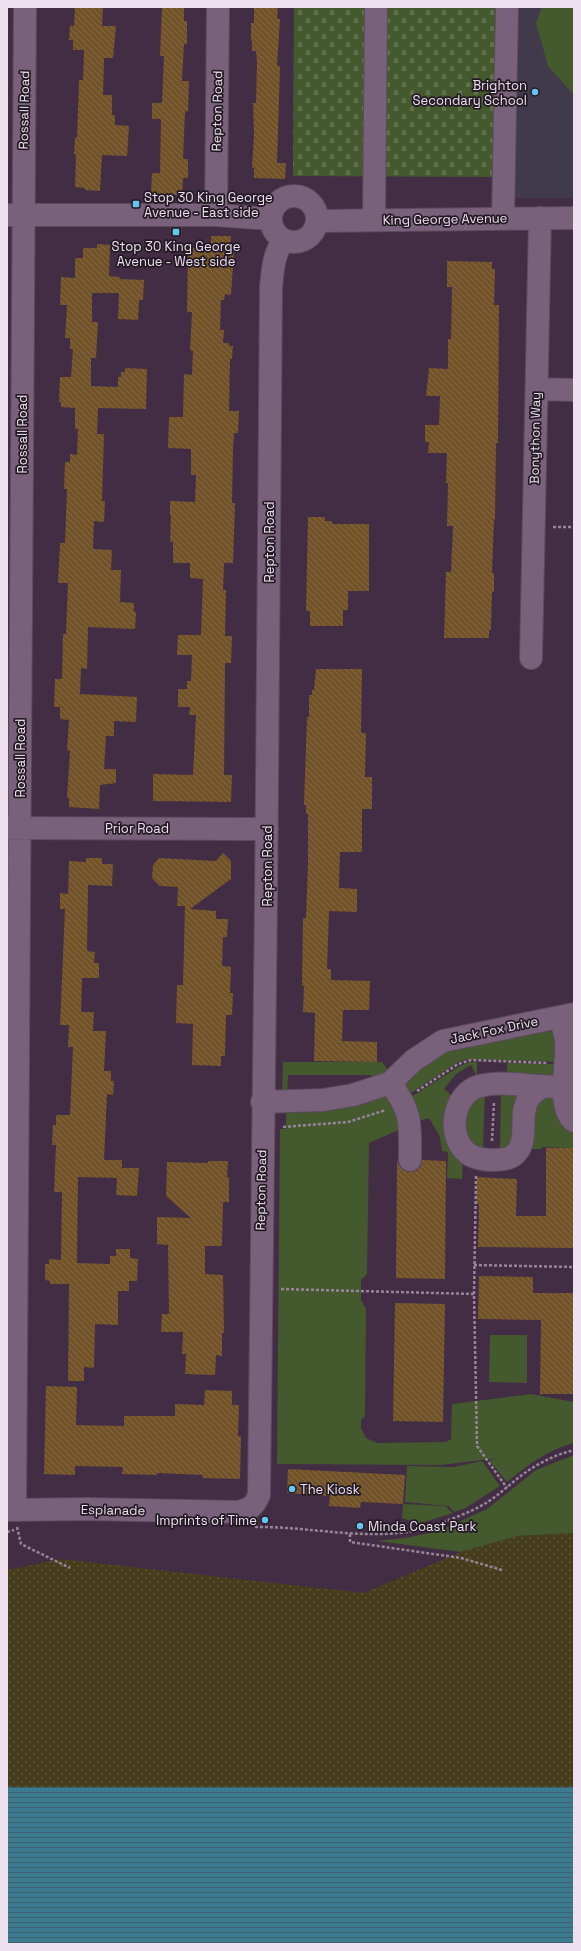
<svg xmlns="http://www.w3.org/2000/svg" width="581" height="1951" viewBox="0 0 581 1951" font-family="'Space Grotesk',sans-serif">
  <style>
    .education { fill: #403a4b }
    .green { fill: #44592e }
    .sand { fill: url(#sand-dots) }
    .cemetery { fill: url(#cemetery-stones) }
    .water { fill: url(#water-rules) }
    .building { fill: url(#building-back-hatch) }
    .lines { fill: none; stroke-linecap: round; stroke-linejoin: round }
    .minor-casing { stroke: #5c4a5d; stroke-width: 24 }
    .path { stroke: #978598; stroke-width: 2.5; stroke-dasharray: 3 2; stroke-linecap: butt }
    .minor { stroke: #7a617b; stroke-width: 22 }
    .poi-dot { fill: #64c5ee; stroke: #231924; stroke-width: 1.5 }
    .labels { text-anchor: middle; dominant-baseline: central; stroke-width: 3.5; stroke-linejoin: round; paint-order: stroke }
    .poi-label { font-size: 13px; fill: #eee0ef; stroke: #231924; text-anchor: start }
    .street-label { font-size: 13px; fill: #eee0ef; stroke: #231924 }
  </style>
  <defs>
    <pattern id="sand-dots" width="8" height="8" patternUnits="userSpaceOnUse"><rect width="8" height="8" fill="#463d1d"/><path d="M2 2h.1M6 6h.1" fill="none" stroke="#61593e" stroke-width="1.8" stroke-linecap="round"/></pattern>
    <pattern id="cemetery-stones" width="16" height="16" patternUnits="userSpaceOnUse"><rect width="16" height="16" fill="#44592e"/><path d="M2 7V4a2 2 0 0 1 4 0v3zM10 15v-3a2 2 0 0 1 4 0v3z" fill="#5f714d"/></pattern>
    <pattern id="water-rules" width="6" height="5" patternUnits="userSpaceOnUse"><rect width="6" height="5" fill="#3b7a8f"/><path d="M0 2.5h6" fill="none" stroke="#40616f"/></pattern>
    <pattern id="building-back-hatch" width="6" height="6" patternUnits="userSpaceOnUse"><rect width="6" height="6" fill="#725228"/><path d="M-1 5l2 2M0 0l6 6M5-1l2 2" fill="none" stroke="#866b48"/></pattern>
  </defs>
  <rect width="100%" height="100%" fill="#432d44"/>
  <path class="education" d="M497,7H574V198H495Z"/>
  <path class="green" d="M542,7H574V95L548,66L536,23Z
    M548,1030L555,1034L559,1062L468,1059L458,1062L408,1095L403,1084L444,1048Z
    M283,1062H382L388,1070L376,1079L370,1075H288L287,1095H282Z
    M470,1062H477V1077L471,1065L456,1074L444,1089L455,1098L463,1156L462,1179L447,1178L448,1152L442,1151L440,1137L429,1118L418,1121L411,1097L460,1066Z
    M507,1063L559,1064L555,1073L549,1076L507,1075Z
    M501,1089L519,1095L515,1139L508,1145L500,1149Z
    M384,1092L391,1096L403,1128L369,1143L367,1274L361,1280V1300L366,1309L365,1416L361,1420V1428L366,1438L377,1443L446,1442L451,1439L452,1404L531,1394L574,1402V1443C547,1450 528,1465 507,1482L489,1460L498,1458L441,1465L277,1464L280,1129H286V1109Z
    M485,1092L483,1149L473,1144L467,1137L462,1123L465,1109Z
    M538,1095L554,1096C559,1110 554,1127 574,1130V1148L542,1147V1149H527L532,1105Z
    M490,1335H527V1383L489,1382Z
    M574,1455V1533L518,1536L461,1552L377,1541L405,1538L439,1531L487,1509L536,1470Z
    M482,1461L500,1486L464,1509L454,1512L449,1506L405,1502L407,1466L454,1467Z
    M403,1504L445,1506L453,1513L418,1524L402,1518Z"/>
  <path class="sand" d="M574,1533V1787H7V1570L61,1559L364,1593L461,1552L518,1536Z"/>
  <path class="cemetery" d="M294,7H497L495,177L293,176Z"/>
  <path class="water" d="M7,1787H574V1944H7Z"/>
  <path class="building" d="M75,7H103L102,26H116L113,58H104L103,95H112V115H115V125L129,126L127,156L102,155L100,191L85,190V188L75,187L76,154H74L75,137L77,138L79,80H83L84,50H73V40H69L70,25L74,26Z
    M162,7H184V21H187V44H184L182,81H189L188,112L185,111L183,159H188V178H183L182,195L151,194L152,173H160L161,119H152V103H162L164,56H160Z
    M254,7H278L277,19H280L277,66H280L277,163H286L285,179L254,178V168H252L254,135L253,103H256L257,62L256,51H252V41H251V23H254Z
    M211,236H231L230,250H234L231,295L225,294L224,300H221L220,330H224L223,343H229V346H233L232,359H230L229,411H239L238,433H234L233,450L232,503H235L233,563H224L223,590H226L225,636H232L231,663H225L224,775H232L231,802L153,801V774L193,775L196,715H189L190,707H178V689H187V681H191L192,655H177L178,635H201L203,579L190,578V563H173V542H170L171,515H170V501L195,502L196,475H191V449L168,448L169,417H183L184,374L192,375L193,351L190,350L192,312H187L188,248H211Z
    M97,244L110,245L109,276L120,277V279L144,280L143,300H139L138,320L118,319L119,293H92V322H98L96,358H91V386L118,387V377H121V372H125V368L147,369L146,409L98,408L97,434H104L102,501H105L104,522L94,521L93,549L112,550L111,570H121L120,602L134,603V612H136L135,629L88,627L87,669L81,668L80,694L137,697L136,722L114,721V736H106L104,769H116V783L100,785L99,809L69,807V798H67L70,751L67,750L69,720L60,719V707H54L55,679H62L63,634H66L68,583H58L60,543H65L67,489H64L65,462H70V454L77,455L78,429H75V408L61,407V402H59L60,377H71L73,349H70V338H65L67,305H60L61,277L75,278V258H83V248H97Z
    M447,261L492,262V269H495L494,305H499L498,443H496L495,519H494L492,573H494V592H492L491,630H489V638H444L446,572H451L453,526H447L448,483H446L447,453H428L429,442H425V425H439L440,396H426L429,368L448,369V339H451L452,287H447Z
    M308,517H325V521H332V524H369V591H348V610H343V626H310V611H306Z
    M316,669H362L361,733H366L365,777H372V809H362V852H340L339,888L357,889V912L329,911L327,969H331V980L370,981L369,1010H343L342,1041L377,1042V1062L314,1061L315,1013L303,1012L304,986H302L303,918H306L308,864V814H306V805H304L307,717H309V695H312V690H314Z
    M223,853L231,861V879L190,909L216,911V919H228L227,937H223L222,966L231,967L230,993H233L232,1015H226L225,1056H221V1066L192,1065L193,1024L176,1023L177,985H183L185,906H177L178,887L160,886L152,878L153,865L159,858L216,861Z
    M86,858H102V864H113L112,886L88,885L87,951L95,952L94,963H99V978H82L81,1012H94L93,1031H106L104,1071H111V1081H114L113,1095L107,1094L104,1160H122V1168H139L137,1196L116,1195L117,1178L78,1177L77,1263L110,1264V1256H116V1249H130V1258L138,1259L137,1281H129V1291H118V1325L95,1324L94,1368L84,1367V1381H68L69,1284H50V1281L45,1280V1264H49V1259L61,1260L62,1192H54L56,1145H52L53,1125H56V1115H70L73,1047H68L69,1025H60L65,909H60V893L68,894L69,861L86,862Z
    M546,1148H574V1248L478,1247L479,1204H476L477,1177L517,1179L516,1216H546Z
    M397,1160L399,1166L404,1171L410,1172L416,1171L421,1166L422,1160L446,1161L445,1279L396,1278Z
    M208,1161H228L227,1177H229V1202H223L222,1246H205V1274L223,1275L224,1333H222V1356L216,1355L215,1375L185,1374L186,1354H182L183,1332H161L162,1314H169L168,1245L157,1244V1217L191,1218L166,1196L167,1162L208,1163Z
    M479,1276L533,1277V1293H574V1394H540L541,1320L478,1319Z
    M395,1303L445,1304L443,1422L393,1421Z
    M46,1386L77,1387L76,1425L124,1426V1416H175V1404L204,1405L205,1390L232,1391V1405H239L238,1436H241L240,1479L202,1478L203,1475L157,1473V1475L122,1474L123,1467L75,1466V1475L44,1474Z
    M288,1469L405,1475L403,1504L361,1502L360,1508L329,1506L330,1496L287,1493Z"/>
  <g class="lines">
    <g class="minor-casing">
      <path id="minor" d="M271 219a23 23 0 1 1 46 0a23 23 0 1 1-46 0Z
        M7,215H216L270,219
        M216,215L218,7
        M503,218L507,7
        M374,220L376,7
        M317,221L574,218
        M537,389L574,390
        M531,658L540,218
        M7,828L267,829
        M561,1017C562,1025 565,1033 566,1041C568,1062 556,1107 574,1121
        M390,1083C413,1113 410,1124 410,1160
        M543,1086C538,1090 532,1093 529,1098C517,1115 531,1141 514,1155C509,1159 500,1160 493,1160C486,1160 477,1159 470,1155C445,1139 452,1093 480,1086C500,1081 521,1085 541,1086C552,1087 563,1087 574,1087
        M262,1102L323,1100L353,1095L390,1083L414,1060L443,1041L574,1014
        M15,1509L25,7
        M7,1510L88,1509L238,1512C250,1509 254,1507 259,1495C264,1092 269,690 271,287C273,270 273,254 284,240"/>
    </g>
    <path class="path" d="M553,527H574
      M417,1091L458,1064L471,1060L548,1063
      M283,1127L348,1122L386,1110
      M492,1141L494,1102
      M476,1176L474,1294L477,1446L507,1488
      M474,1265L574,1267
      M281,1289L474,1294
      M17,1527L21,1544L70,1568
      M255,1527C316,1526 384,1546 442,1523C456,1517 473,1511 486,1503C499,1495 510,1484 522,1475C538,1463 555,1455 574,1450
      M7,1532L14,1530
      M350,1534V1542L461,1558L502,1570"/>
    <use href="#minor" class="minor"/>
  </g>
  <g class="poi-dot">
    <circle cx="535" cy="92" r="4"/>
    <rect x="132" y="200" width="8" height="8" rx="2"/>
    <rect x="172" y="228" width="8" height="8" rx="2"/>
    <circle cx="292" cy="1489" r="4"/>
    <circle cx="265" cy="1520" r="4"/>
    <circle cx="360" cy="1526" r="4"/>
  </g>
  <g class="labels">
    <g class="poi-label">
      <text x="527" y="85" text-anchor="end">Brighton<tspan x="527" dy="15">Secondary School</tspan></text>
      <text x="144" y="197">Stop 30 King George<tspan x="144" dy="15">Avenue - East side</tspan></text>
      <text x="176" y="246" text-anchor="middle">Stop 30 King George<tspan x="176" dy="15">Avenue - West side</tspan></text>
      <text x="300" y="1489">The Kiosk</text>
      <text x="257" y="1520" text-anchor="end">Imprints of Time</text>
      <text x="368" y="1526">Minda Coast Park</text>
    </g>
    <g class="street-label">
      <text transform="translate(24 110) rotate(-89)">Rossall Road</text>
      <text transform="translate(217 111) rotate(-89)">Repton Road</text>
      <text transform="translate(445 219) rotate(-1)">King George Avenue</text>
      <text transform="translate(22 434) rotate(-90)">Rossall Road</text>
      <text transform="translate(535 438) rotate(-89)">Bonython Way</text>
      <text transform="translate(269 542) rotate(-90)">Repton Road</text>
      <text transform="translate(20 758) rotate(-90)">Rossall Road</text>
      <text x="137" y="828">Prior Road</text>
      <text transform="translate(267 866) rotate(-90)">Repton Road</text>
      <text transform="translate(494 1030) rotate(-12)">Jack Fox Drive</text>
      <text transform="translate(261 1190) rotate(-89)">Repton Road</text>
      <text transform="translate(113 1510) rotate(1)">Esplanade</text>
    </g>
  </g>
  <rect width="581" height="1951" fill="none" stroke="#eee0ef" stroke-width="16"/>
</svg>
